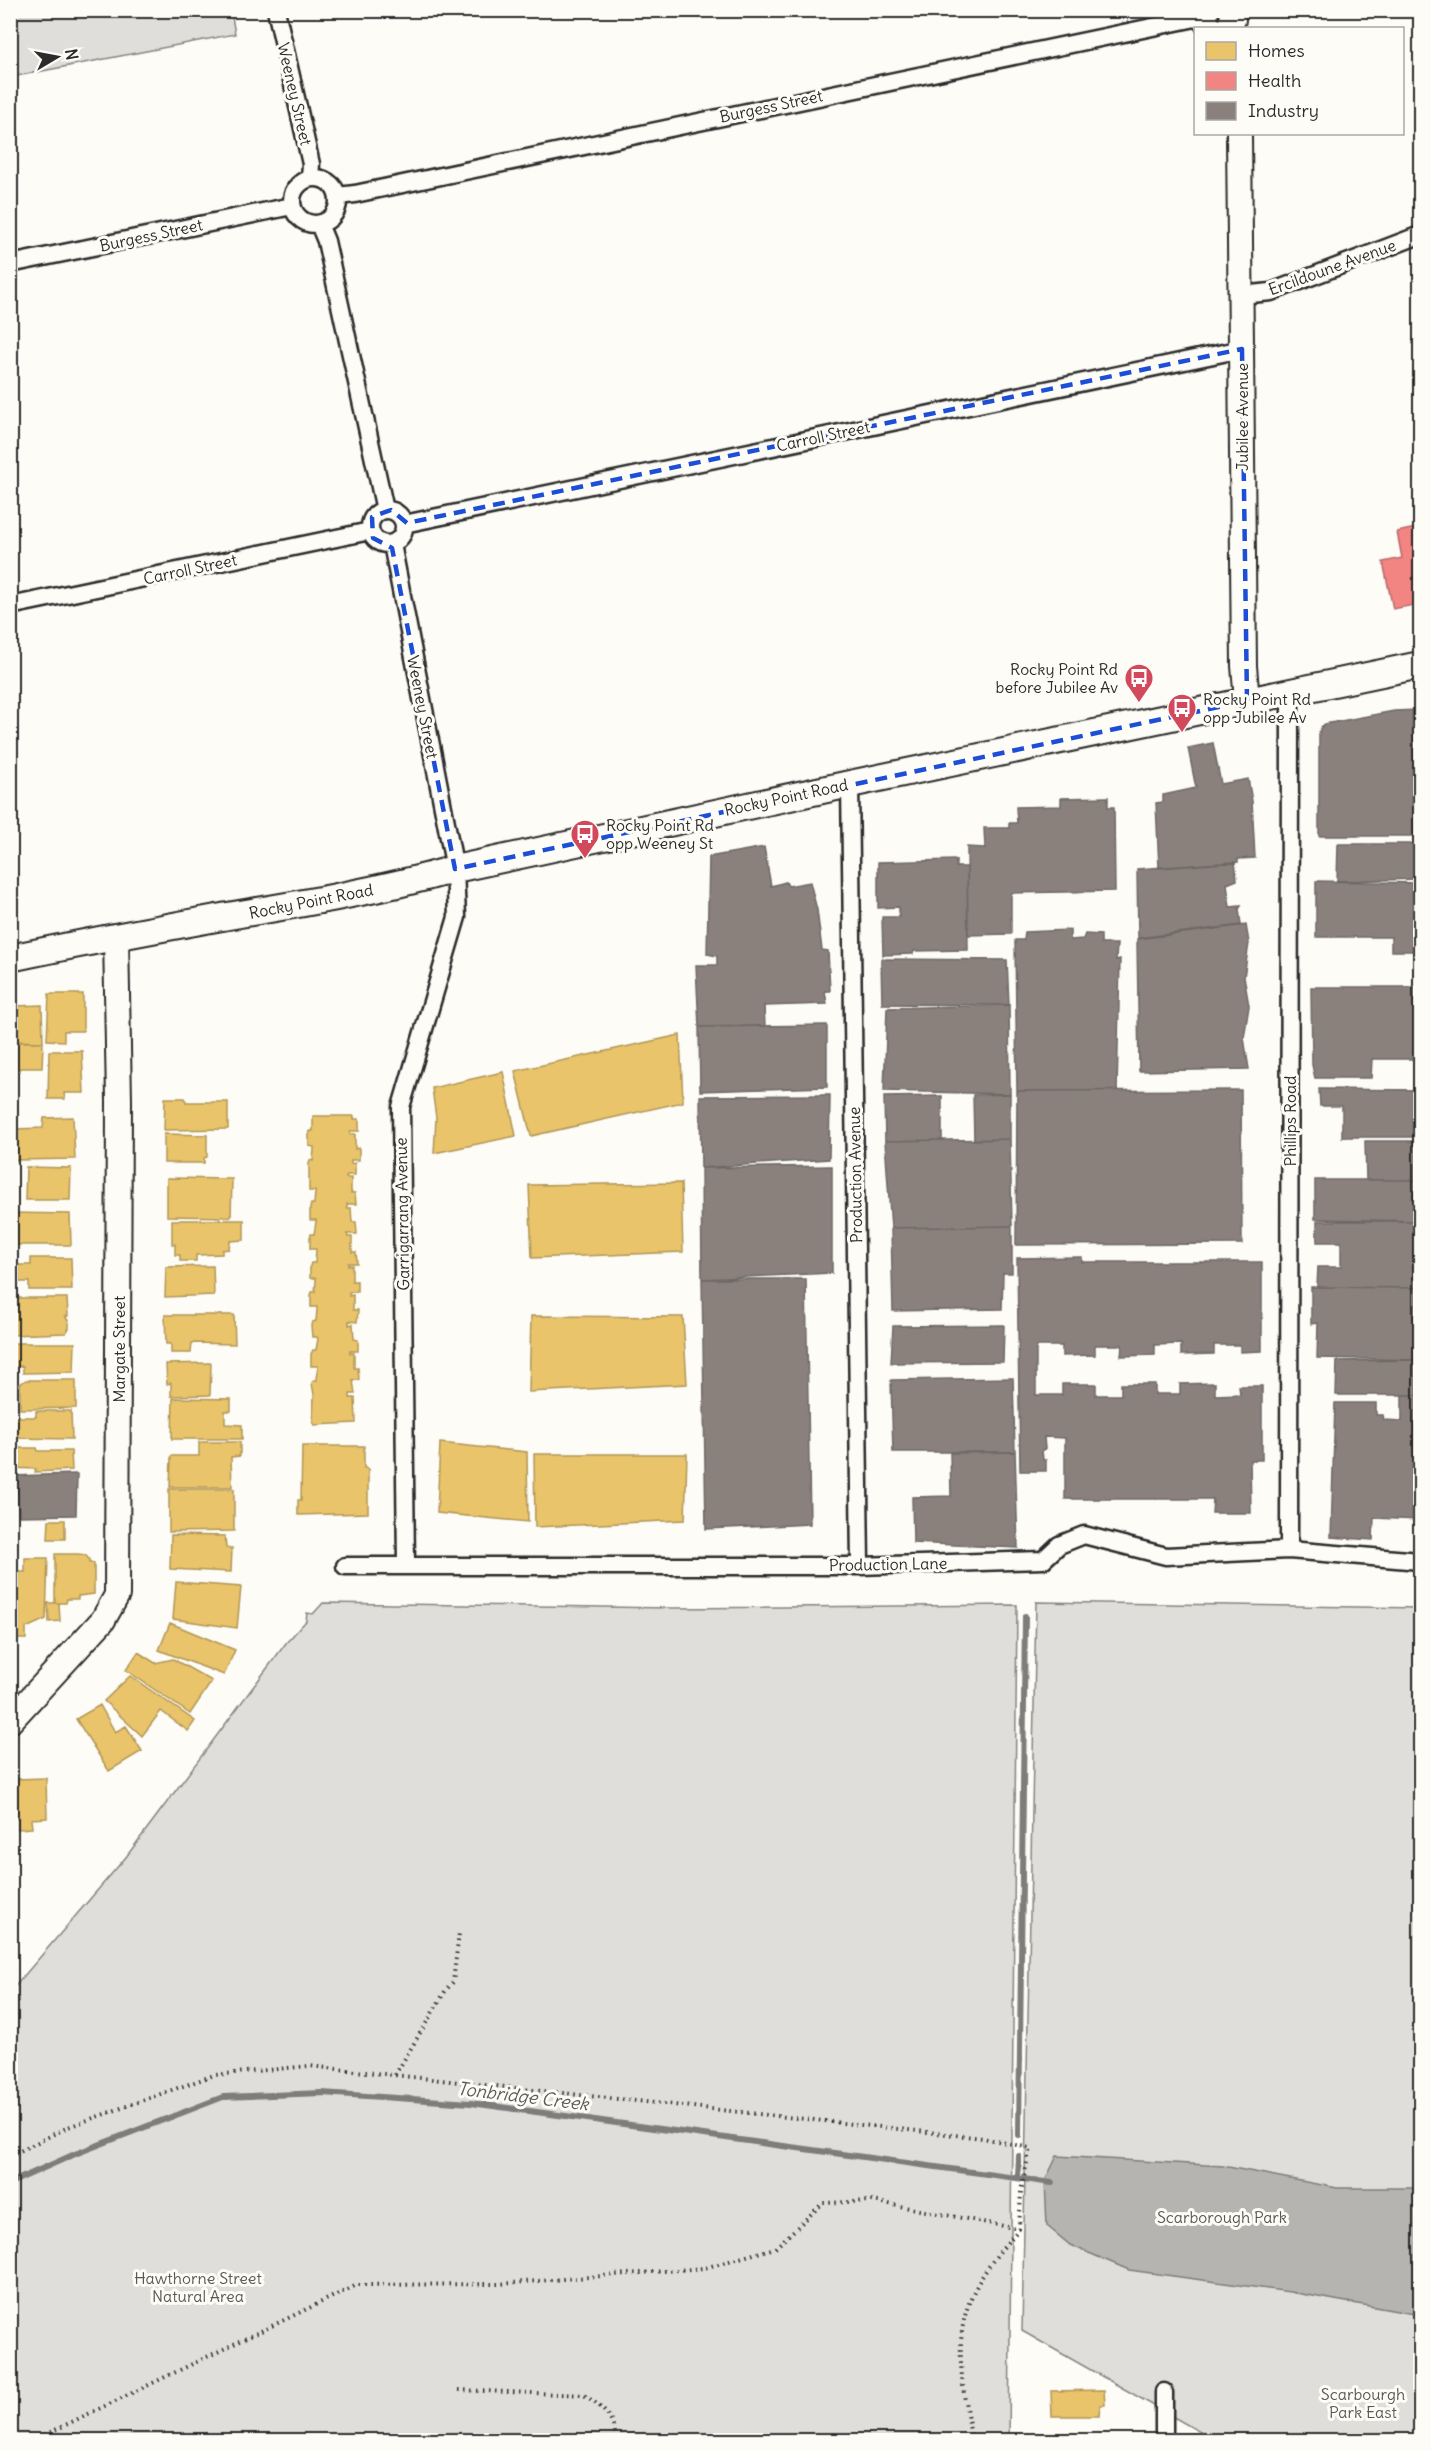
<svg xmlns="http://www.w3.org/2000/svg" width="1431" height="2451" viewBox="0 0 1431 2451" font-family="Delius,sans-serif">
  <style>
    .green { fill: #dfdeda; stroke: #858482; stroke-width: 1.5 }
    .water { fill: #b5b4b1; stroke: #7e7d7b; stroke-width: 1.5 }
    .homes { fill: #e9c46a; stroke: #b09657; stroke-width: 1.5 }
    .health { fill: #f28482; stroke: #b66968; stroke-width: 1.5 }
    .industry { fill: #8a817c; stroke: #6e6764; stroke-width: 1.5 }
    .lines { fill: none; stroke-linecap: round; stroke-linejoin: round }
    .stream { stroke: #7e7d7b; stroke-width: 6 }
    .street-casing { stroke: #2b2b2b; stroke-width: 21 }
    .secondary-casing { stroke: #2b2b2b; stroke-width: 28 }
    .primary-casing { stroke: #2b2b2b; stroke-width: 30 }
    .path { stroke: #2b2b2b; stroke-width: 4; stroke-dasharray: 1.5 4.5; stroke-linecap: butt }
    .street { stroke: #fdfcf7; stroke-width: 16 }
    .secondary { stroke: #fdfcf7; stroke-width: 24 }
    .primary { stroke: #fdfcf7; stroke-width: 26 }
    .marked { fill: none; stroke: #1d4ed8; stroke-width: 4.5; stroke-dasharray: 12 8; stroke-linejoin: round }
    .labels { text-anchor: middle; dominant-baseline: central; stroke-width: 6; stroke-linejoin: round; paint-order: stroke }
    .street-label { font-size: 16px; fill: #2b2b2b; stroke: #fdfcf7 }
    .poi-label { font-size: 16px; fill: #2b2b2b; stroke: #fdfcf7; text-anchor: start }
    .park-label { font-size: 16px; fill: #585857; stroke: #fdfcf7 }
    .water-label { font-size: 18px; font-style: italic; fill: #5b5b5a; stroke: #fdfcf7 }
  </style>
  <rect width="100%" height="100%" fill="#fdfcf7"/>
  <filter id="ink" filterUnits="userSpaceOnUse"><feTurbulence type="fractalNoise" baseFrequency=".0167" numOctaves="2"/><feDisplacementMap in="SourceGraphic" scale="12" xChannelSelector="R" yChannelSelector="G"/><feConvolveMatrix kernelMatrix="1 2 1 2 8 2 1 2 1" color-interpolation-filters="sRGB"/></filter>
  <g filter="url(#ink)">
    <path class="green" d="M11,10L231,11L235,34L11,77Z
      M1036,1602L1420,1608V2440H1214L1022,2331Z
      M323,1603L671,1608L1017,1605L1009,2440H11V1991L126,1857L286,1643L306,1621L307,1613L313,1614Z"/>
    <path class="water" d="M1057,2156L1223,2166L1337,2188H1420V2315L1290,2292L1129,2270L1070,2245L1047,2226L1045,2181Z"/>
    <path class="homes" d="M49,994H83V1031H64V1041L47,1040Z
      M42,1005L43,1042H16L15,1006Z
      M680,1035L683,1102L531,1136L515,1071Z
      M10,1041L43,1042L42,1068H20V1071H10Z
      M49,1051H82L84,1093H64L65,1099H48Z
      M503,1072L516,1136L434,1153L436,1118L432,1088Z
      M165,1098H185L186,1102H228V1129L164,1130Z
      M313,1116H354V1119H359V1131H350V1134H355V1149L359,1148V1160H351V1164L355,1163V1175H347L346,1178H351V1193H355L356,1204H347V1208H351L352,1222H356L357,1234H347L348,1237H352V1252H356L357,1263H348V1265H352V1281H357V1292H349V1296L353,1295V1310H358L357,1322L349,1321V1325L353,1324L354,1339L358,1340V1351H350V1353H354V1368H358L359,1380H353L355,1394H350V1398H355L356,1423L314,1425L313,1421L314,1395L312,1383L314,1380H317L318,1369V1366H311V1354L313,1350H316L318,1339L317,1337H312L311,1325L313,1322L316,1321L317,1310V1307H311V1295L312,1292H315L316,1281V1278H310V1266L311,1263H315L316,1251V1249H310V1237L311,1234H314L316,1222V1220H310V1208L311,1204H314L315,1193V1191H309V1164L310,1160L313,1161L314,1150V1147L309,1146V1135L310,1131H313Z
      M73,1117L75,1159L15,1160V1129L43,1128L44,1118Z
      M164,1134L207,1135V1157L204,1158V1163H164Z
      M26,1167L71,1168L70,1200H25Z
      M167,1178L232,1179L231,1217L167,1216Z
      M681,1183L683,1252L532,1258L529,1185Z
      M10,1213L70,1214L71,1245H10Z
      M172,1220H244V1240L230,1241L229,1249L222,1250V1254L196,1255V1261H180V1255H175V1244H172Z
      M31,1258H71L72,1290H29V1282H12V1265H31Z
      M213,1266L214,1295L165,1297L166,1267Z
      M10,1298H67L68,1316H65L69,1322V1328L66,1333L10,1335Z
      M165,1315H234L235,1344L192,1343L191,1353H171V1344H166Z
      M531,1316L683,1317L687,1384L529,1392Z
      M10,1343H75L74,1372L23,1373V1366L10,1367Z
      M211,1363L210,1395L171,1396V1383L167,1384L166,1364Z
      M26,1380H76V1408L20,1409V1384Z
      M173,1398L231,1399V1411H225V1424L242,1425V1439H172Z
      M36,1411H71L72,1439L13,1438V1417H36Z
      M199,1442H240V1456L231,1457L232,1487H170L171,1456H199Z
      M440,1443L527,1452L528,1522L437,1513Z
      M302,1446H364V1468L368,1469V1513L298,1515V1500H301Z
      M19,1448H37L38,1451H71L72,1470L35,1472L36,1469L11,1468V1452H19Z
      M534,1454H687L685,1520L535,1527Z
      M169,1489H234V1531L169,1532Z
      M49,1520H65V1539H48Z
      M171,1535L225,1536L226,1548H232L231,1572L170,1569Z
      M55,1554H78L85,1555L89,1559V1563H94V1594L78,1596V1599H67L66,1603H55Z
      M25,1558H48L46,1619L26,1628V1639H10V1572H25Z
      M176,1582L241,1587L237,1628L173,1619Z
      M48,1603H59L60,1621L49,1622Z
      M170,1623L235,1650L224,1675L159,1650Z
      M138,1652L155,1663L173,1659L212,1681L190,1714L126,1670Z
      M130,1676L195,1721L188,1731L161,1711L142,1736L104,1701Z
      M100,1705L115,1732L126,1726L142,1751L109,1771L76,1719Z
      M46,1778L47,1818L31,1819L32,1828L18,1829V1818L10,1820V1803H17L16,1779Z
      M1104,2390L1105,2405H1100L1099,2416H1052L1051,2391Z
      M1062,2438L1115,2439V2440H1062Z"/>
    <path class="health" d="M1420,527V604L1393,609L1383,562L1402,558L1397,532Z"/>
    <path class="industry" d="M1418,710L1420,711V836H1319V732L1321,727L1325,724L1394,711Z
      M1213,743L1221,784L1248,779L1252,801L1255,858L1238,859V862L1159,868L1156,803L1163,802V795L1196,788L1188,748Z
      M1108,797V807H1114L1115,891L1011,893V934L968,935L967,847L985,848L984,828H1009V823H1017L1016,807L1061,806V798Z
      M1338,844H1420V879L1337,881Z
      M764,847L771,886L786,882L788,886L810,882L817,910L822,950L828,951L830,991H825L827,1004L764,1006L765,1026L699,1027L696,965H717V956L707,954L709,857Z
      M956,860V867H967L968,950L914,951L913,954L883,955L882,917H899V907L878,908V862Z
      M1235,862L1237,880L1227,884L1230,907L1241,906L1239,909L1241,925L1138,938L1137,869Z
      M1316,881L1420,883V951H1391V937H1316Z
      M1246,925L1249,943L1244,977L1249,1006L1244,1038L1249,1069L1139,1071L1137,939Z
      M1070,930V940L1083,939L1085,934L1101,935V944H1117L1116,960L1120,959L1117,1091H1017L1015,940H1024L1025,932Z
      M881,959L1007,960L1009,1005L882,1004Z
      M1311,987H1420V1059H1372L1371,1078H1315L1312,1065Z
      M1009,1005L1010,1094L884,1091L887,1008Z
      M827,1025V1087L700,1091L699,1027Z
      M1319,1089L1420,1090V1137H1342V1106H1320Z
      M1241,1090L1242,1244L1016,1245L1017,1091Z
      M1010,1094V1139L974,1140L973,1095Z
      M830,1095L829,1159L701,1168L700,1096Z
      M942,1096V1140L885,1141L884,1097Z
      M1010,1139L1012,1226L891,1228L885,1141Z
      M1365,1141H1420V1180H1366Z
      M832,1166V1273L702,1279L701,1168Z
      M1315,1180H1420V1221L1315,1219Z
      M1317,1221H1420V1288L1317,1287L1318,1267H1341V1242H1317Z
      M1012,1226V1273H1003L1002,1309L893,1311L891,1228Z
      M1082,1257V1262H1262V1351L1240,1352V1345H1214V1354L1181,1355V1344L1155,1345V1355L1121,1356L1122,1345H1095V1355L1062,1356V1346H1036V1395H1062V1384H1096V1395H1121V1384H1155V1394H1180V1384L1215,1383V1395L1240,1394L1239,1386H1262V1460H1250L1251,1513H1212L1213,1499H1065V1438L1044,1437L1045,1449L1042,1450L1043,1460H1046V1471H1020L1017,1258Z
      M702,1279H806L810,1524L706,1529Z
      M1311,1287L1420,1288V1360L1317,1358L1318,1323L1311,1324Z
      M1004,1325L1003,1362L891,1363L893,1326Z
      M1420,1360V1395H1336L1337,1361Z
      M1013,1378L1015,1452H893L891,1380Z
      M1402,1395H1420V1520L1374,1518L1373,1540L1331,1537L1335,1403H1376V1415H1383L1384,1420L1402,1421Z
      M1015,1452L1018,1548L913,1543L912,1497L951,1496L950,1453Z
      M77,1474L76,1515L19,1516L18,1492H10V1476Z"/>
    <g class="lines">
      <path class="stream" d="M1019,2135L1025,1616
        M1018,2177L1019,2156
        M10,2183L75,2154L223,2097L322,2093L471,2103L1052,2183"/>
      <g class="street-casing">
        <path id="street" d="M276,10L311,164L310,178
          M292 201a23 23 0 1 1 46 0a23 23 0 1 1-46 0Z
          M338,196L355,194L1205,16
          M319,224L326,241L385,510
          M10,264L292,206
          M1241,295L1271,292L1420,235
          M370 527a17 17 0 1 1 34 0a17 17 0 1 1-34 0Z
          M404,524L1242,349
          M392,544L455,869L457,917L401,1107L406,1566
          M10,606L370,531
          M850,784L860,1566
          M1289,1550L1290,692
          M345,1566H860L1043,1560L1059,1545L1084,1535L1166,1556L1289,1550L1420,1561
          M1164,2392V2440"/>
      </g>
      <g class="secondary-casing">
        <path id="secondary" d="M1206,10L1205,20L1210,28
          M1228,28L1233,20L1232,10
          M1239,134L1244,666L1247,701
          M10,1721L103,1620L117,1595L119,1101L116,936"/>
      </g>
      <g class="primary-casing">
        <path id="primary" d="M10,958C81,943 151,930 222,917C300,904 379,891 455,869L850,784L1420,665"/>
      </g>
      <path class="path" d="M395,2075L446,1990L453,1982L459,1933
        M10,2156L68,2127L214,2075L309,2066L983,2138L1030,2148L1021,2191L1019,2229L873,2201L823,2203L775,2248L704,2268L499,2284L357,2285L34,2440
        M459,2390L584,2395C603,2407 614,2418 616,2440
        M972,2440C965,2404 955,2352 965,2316C973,2283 997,2254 1019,2229"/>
      <use href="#street" class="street"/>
      <use href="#secondary" class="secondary"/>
      <use href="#primary" class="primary"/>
    </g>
  </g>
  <path class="marked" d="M1242,349L1247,701L455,869L392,548L373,538L372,517L391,510L407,523Z"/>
  <defs>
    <g id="bus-pin" transform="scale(1.5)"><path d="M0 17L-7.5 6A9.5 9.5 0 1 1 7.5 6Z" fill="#d1495b" stroke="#fdfcf7"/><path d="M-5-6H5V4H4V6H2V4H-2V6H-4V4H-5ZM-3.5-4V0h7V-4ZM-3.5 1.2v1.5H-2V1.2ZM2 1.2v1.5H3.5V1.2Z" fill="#fff"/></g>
  </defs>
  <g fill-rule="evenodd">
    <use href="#bus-pin" x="1139" y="678"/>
    <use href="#bus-pin" x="1182" y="708"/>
    <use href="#bus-pin" x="585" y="834"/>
  </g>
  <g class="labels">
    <g class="street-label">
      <text transform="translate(295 94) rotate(77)">Weeney Street</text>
      <text transform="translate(771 106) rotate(-12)">Burgess Street</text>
      <text transform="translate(151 235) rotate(-12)">Burgess Street</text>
      <text transform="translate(1332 267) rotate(-20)">Ercildoune Avenue</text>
      <text transform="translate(1242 417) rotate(-90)">Jubilee Avenue</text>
      <text transform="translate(823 436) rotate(-12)">Carroll Street</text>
      <text transform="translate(190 569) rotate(-12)">Carroll Street</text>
      <text transform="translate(423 707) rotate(79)">Weeney Street</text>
      <text transform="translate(786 797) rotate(-12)">Rocky Point Road</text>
      <text transform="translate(311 901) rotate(-11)">Rocky Point Road</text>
      <text transform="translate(1290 1121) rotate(-90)">Phillips Road</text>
      <text transform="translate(855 1175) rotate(-91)">Production Avenue</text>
      <text transform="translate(402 1214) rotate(-91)">Garrigarrang Avenue</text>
      <text transform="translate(119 1349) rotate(-90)">Margate Street</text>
      <text transform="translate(888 1564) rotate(-1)">Production Lane</text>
    </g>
    <g class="poi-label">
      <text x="1118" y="669" text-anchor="end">Rocky Point Rd<tspan x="1118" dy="18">before Jubilee Av</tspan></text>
      <text x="1203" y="699">Rocky Point Rd<tspan x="1203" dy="18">opp Jubilee Av</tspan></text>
      <text x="606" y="825">Rocky Point Rd<tspan x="606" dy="18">opp Weeney St</tspan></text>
    </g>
    <g class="park-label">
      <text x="1222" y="2217">Scarborough Park</text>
      <text x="198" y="2278">Hawthorne Street<tspan x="198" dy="18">Natural Area</tspan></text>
      <text x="1363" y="2394">Scarbourgh<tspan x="1363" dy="18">Park East</tspan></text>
    </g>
    <g class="water-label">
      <text transform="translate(523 2096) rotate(7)">Tonbridge Creek</text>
    </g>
  </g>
  <rect width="1431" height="2451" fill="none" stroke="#fdfcf7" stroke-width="36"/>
  <rect x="18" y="18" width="1395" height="2415" fill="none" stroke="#2b2b2b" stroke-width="2" filter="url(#ink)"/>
  <rect x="1194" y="27" width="210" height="108" fill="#fdfcf7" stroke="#a9a8a5" stroke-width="1.5"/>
  <rect x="1206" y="42" width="30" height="18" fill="#e9c46a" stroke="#a9a8a5" stroke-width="1.5"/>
  <text x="1248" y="57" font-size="18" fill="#2b2b2b">Homes</text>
  <rect x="1206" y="72" width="30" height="18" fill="#f28482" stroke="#a9a8a5" stroke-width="1.5"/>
  <text x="1248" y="87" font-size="18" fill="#2b2b2b">Health</text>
  <rect x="1206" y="102" width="30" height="18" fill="#8a817c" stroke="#a9a8a5" stroke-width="1.5"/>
  <text x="1248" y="117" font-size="18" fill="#2b2b2b">Industry</text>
  <g transform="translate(57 57) rotate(80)" stroke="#fdfcf7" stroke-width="4.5" paint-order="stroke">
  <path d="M0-4.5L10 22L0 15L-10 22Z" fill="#2b2b2b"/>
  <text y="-9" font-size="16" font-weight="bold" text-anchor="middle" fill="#2b2b2b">N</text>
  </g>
</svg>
